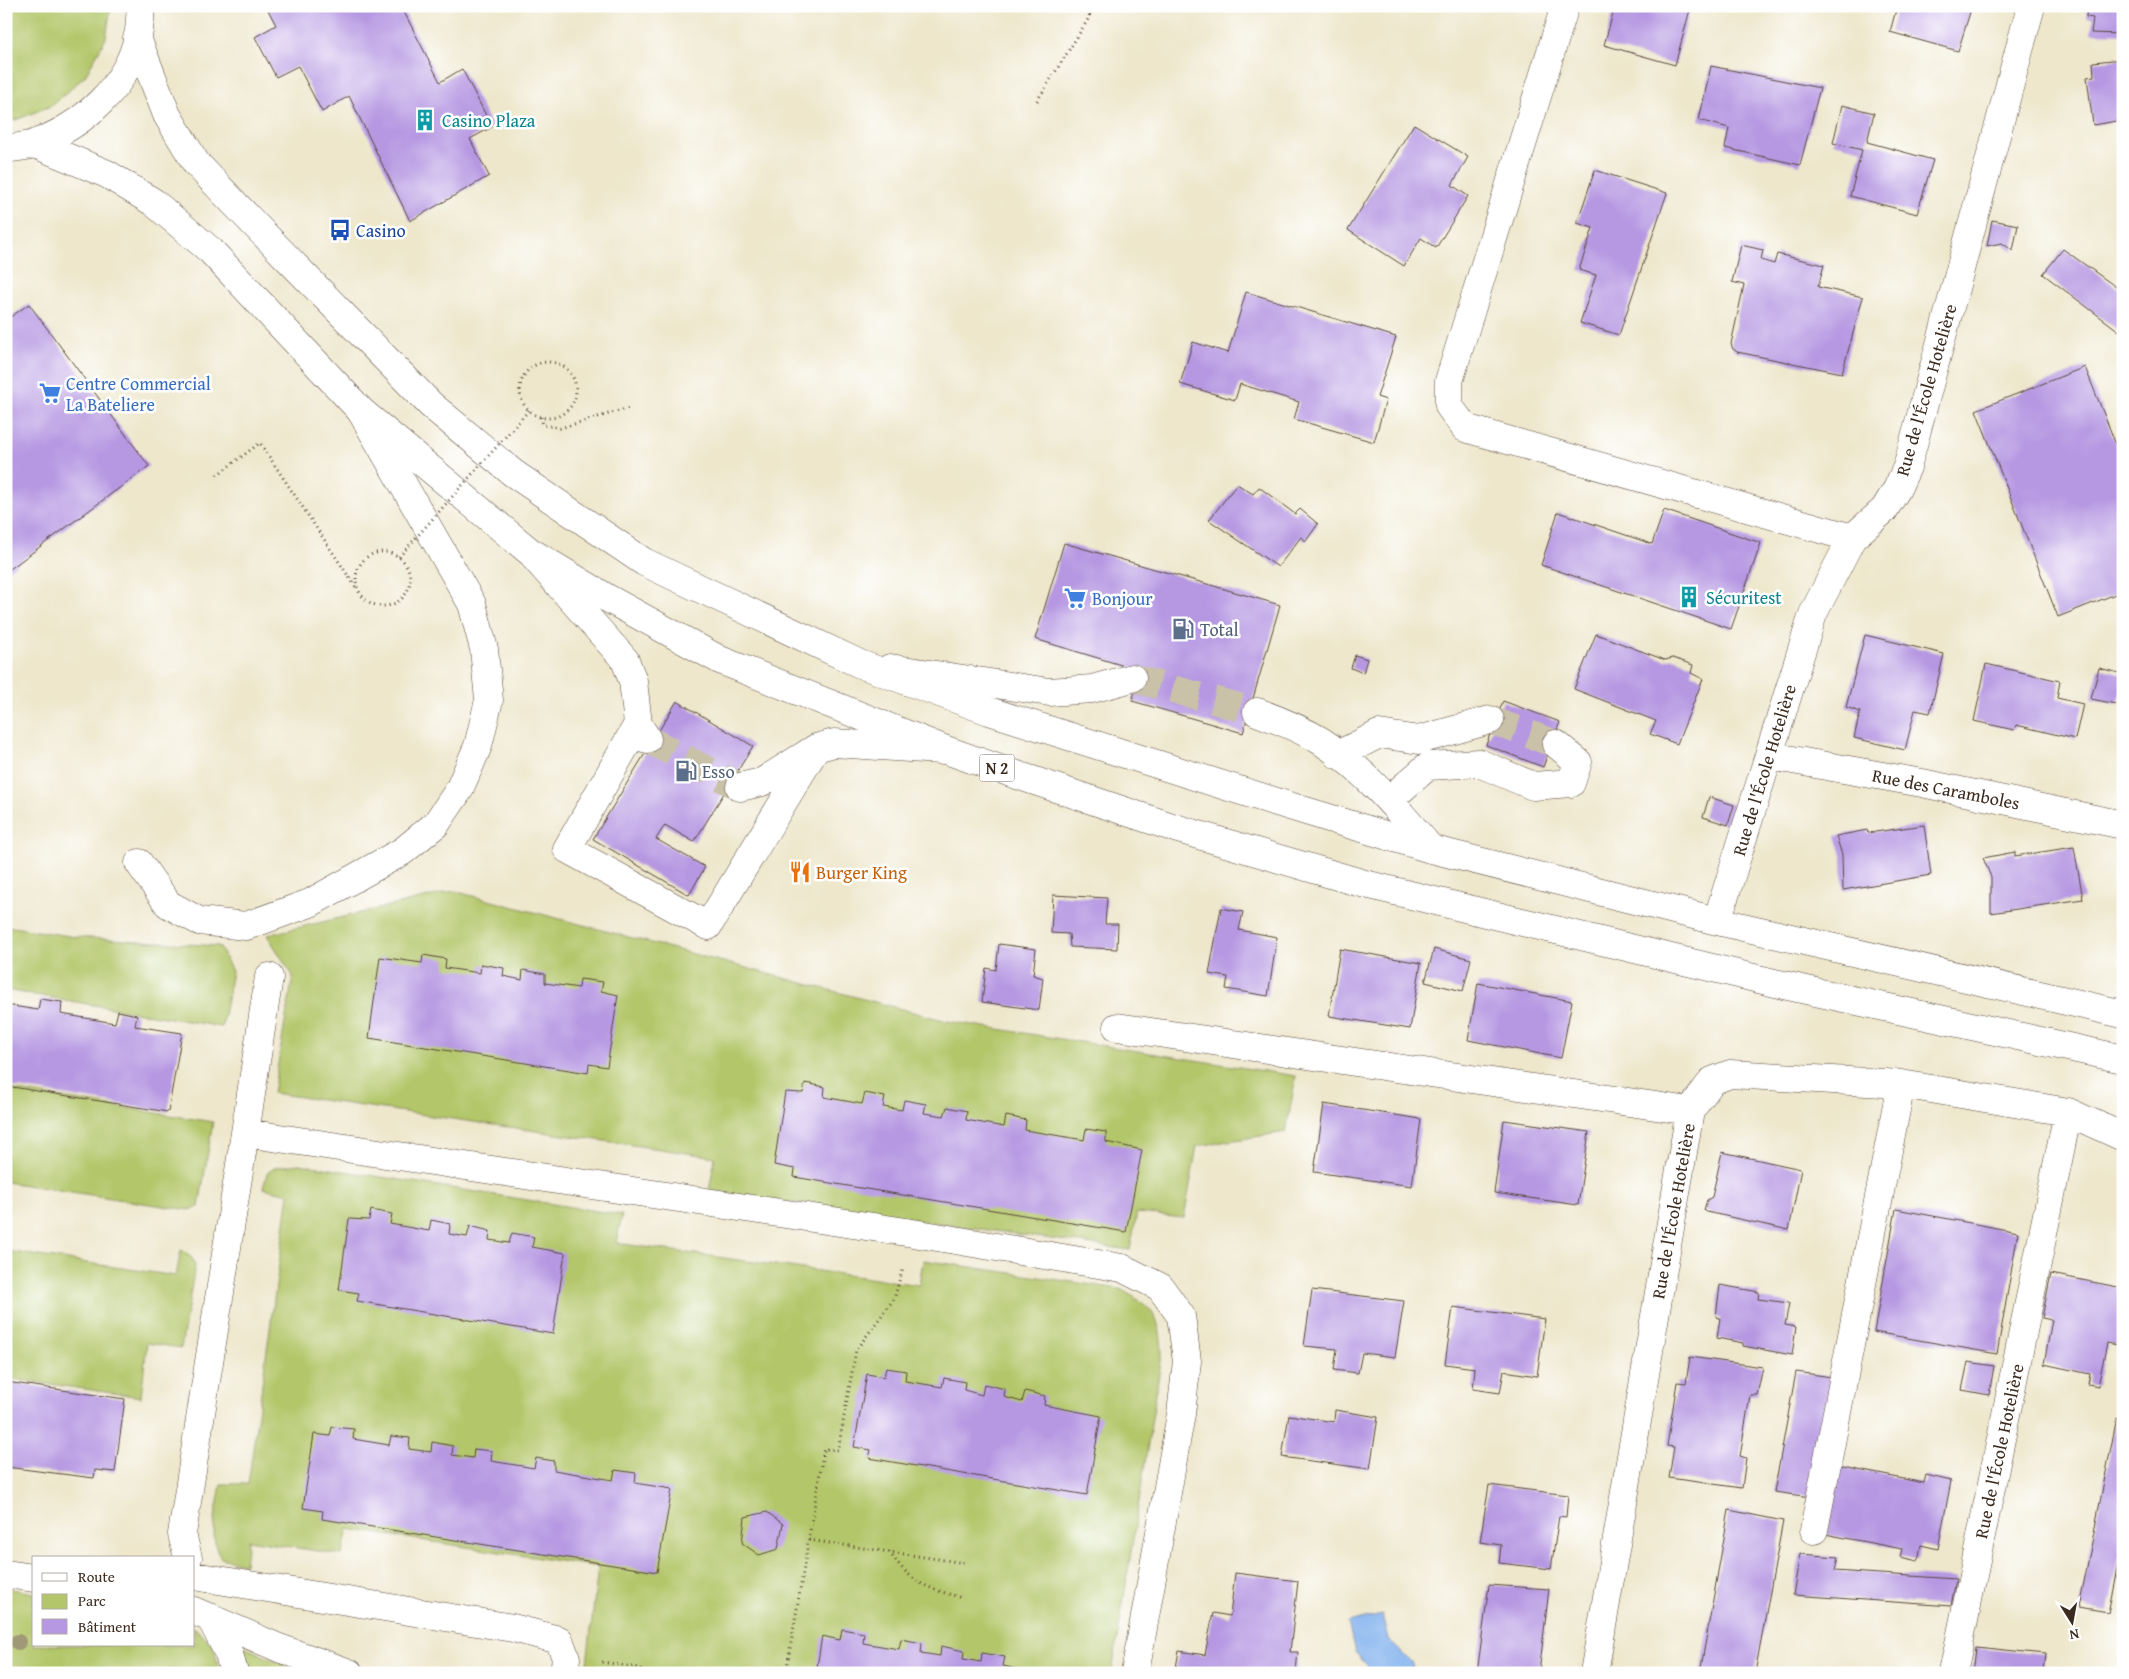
<svg xmlns="http://www.w3.org/2000/svg" width="2129" height="1679" viewBox="0 0 2129 1679" font-family="'Gentium Book Plus',serif">
  <style>
    .green { fill: #b3c669; stroke: #777844 }
    .water { fill: #83b2ee; stroke: #5f6e86 }
    .building { fill: #b698e2 }
    .lines { fill: none; stroke-linecap: round; stroke-linejoin: round }
    .minor-tunnel { stroke: #cac1a9; stroke-width: 28; stroke-dasharray: 28 14; stroke-linecap: butt }
    .minor-casing { stroke: #564638; stroke-width: 29 }
    .highway-casing { stroke: #564638; stroke-width: 29 }
    .path { stroke: #564638; stroke-width: 3; stroke-dasharray: 1 4; stroke-linecap: butt }
    .minor { stroke: #fff; stroke-width: 28 }
    .highway { stroke: #fff; stroke-width: 28 }
    .path-bridge { stroke: #564638; stroke-width: 3; stroke-dasharray: 1 4; stroke-linecap: butt }
    .tree { fill: #9f9978 }
    .labels { text-anchor: middle; dominant-baseline: central; stroke-width: 5; stroke-linejoin: round; paint-order: stroke }
    .shield { fill: #fff; stroke: #766a62; stroke-width: 1 }
    .shield-label { font-size: 16px; font-weight: bold; fill: #3b2a1e }
    .culture-label { font-size: 18px; fill: #0d838f; stroke: #fff; text-anchor: start }
    .transit-label { font-size: 18px; fill: #164399; stroke: #fff; text-anchor: start }
    .shop-label { font-size: 18px; fill: #366cbe; stroke: #fff; text-anchor: start }
    .street-label { font-size: 18px; fill: #3b2a1e; stroke: #fff }
    .service-label { font-size: 18px; fill: #4e5e75; stroke: #fff; text-anchor: start }
    .food-label { font-size: 18px; fill: #c56008; stroke: #fff; text-anchor: start }
  </style>
  <rect width="100%" height="100%" fill="#fff"/>
  <filter id="ink" filterUnits="userSpaceOnUse"><feTurbulence type="fractalNoise" baseFrequency=".02" numOctaves="2"/><feDisplacementMap in="SourceGraphic" scale="10" xChannelSelector="R" yChannelSelector="G"/><feConvolveMatrix kernelMatrix="1 2 1 2 8 2 1 2 1" color-interpolation-filters="sRGB"/></filter>
  <filter id="wash" filterUnits="userSpaceOnUse"><feTurbulence type="fractalNoise" baseFrequency=".0096" numOctaves="4" result="noise"/><feDisplacementMap in="SourceGraphic" scale="20" xChannelSelector="R" yChannelSelector="G"/><feGaussianBlur stdDeviation="1.12" result="paint"/><feColorMatrix in="noise" values="0 0 0 0 0 0 0 0 0 0 0 0 0 0 0 0 0 1.4 0 .05"/><feComposite in="paint" operator="in"/></filter>
  <g filter="url(#wash)">
    <rect width="100%" height="100%" fill="#eee7cc"/>
    <path class="green" d="M6,6H111L106,38L85,76L53,105L16,120L6,121Z
      M454,891L947,1021L1296,1076L1286,1132L1197,1146L1184,1218L1137,1213L1130,1250L709,1191L715,1157L273,1093L293,976L267,935Z
      M6,926L76,937L219,946L232,971L222,1027L6,990Z
      M6,1089L213,1122L199,1207L189,1210L6,1182Z
      M299,1164L622,1215L616,1243L919,1285L923,1260L1120,1289C1153,1307 1161,1316 1162,1355L1112,1673H586L598,1567L348,1529L342,1555L248,1540L245,1564L221,1558C207,1539 218,1506 221,1484H248L289,1194L263,1188L267,1173L276,1167Z
      M181,1250L192,1258L195,1266L181,1348L147,1343L141,1397L6,1378V1251L176,1276Z
      M6,1588L34,1593V1645H194V1627L214,1646L219,1673H6Z
      M240,1645L302,1673H248Z"/>
    <path class="water" d="M1382,1615L1388,1639L1412,1663L1414,1673H1374L1355,1652L1348,1623Z"/>
    <g id="blocks">
      <path class="building" d="M266,6H401L440,82L462,69L492,127L470,139L489,176L410,221L349,96L322,112L298,66L276,77L255,37L276,25Z
        M1615,6H1691L1675,65L1604,45Z
        M1897,6H1972L1958,51L1890,32Z
        M2087,6H2123V34L2091,33L2093,18L2086,17Z
        M2123,59V120L2093,125L2087,77L2094,76L2093,62Z
        M1711,66L1820,88L1800,165L1725,148L1729,128L1699,120Z
        M1842,105L1874,113L1867,142L1933,160L1917,214L1850,196L1862,150L1833,143Z
        M1414,124L1468,157L1452,185L1468,196L1436,248L1421,238L1404,266L1348,230Z
        M1595,170L1667,193L1619,335L1580,323L1596,275L1579,270L1593,228L1577,223Z
        M1992,220L2018,225L2013,251L2002,243L1987,246Z
        M1741,245L1763,250L1761,260L1774,264L1777,254L1824,265L1818,287L1863,297L1842,373L1737,352L1733,349L1731,344L1744,285L1732,282Z
        M2063,249L2123,292V334L2043,274Z
        M1246,292L1396,337L1377,397L1386,400L1374,442L1294,419L1299,402L1240,384L1235,400L1180,384L1193,342L1228,353Z
        M29,304L149,466L6,572V320Z
        M2085,367L2123,462V591L2058,617L1976,410Z
        M1237,484L1253,494L1259,487L1295,514L1300,509L1318,524L1306,541L1301,537L1278,567L1209,520Z
        M1664,510L1761,543L1731,629L1541,565L1558,512L1652,544Z
        M1064,543L1280,605L1243,733L1132,701L1141,671L1035,639Z
        M1596,634L1665,660L1673,658L1693,665L1691,673L1703,679L1677,744L1650,734L1656,721L1574,689Z
        M1865,635L1944,654L1930,713L1915,710L1905,750L1854,738L1860,712L1846,707Z
        M1355,655L1367,659L1363,673L1351,668Z
        M1986,664L2060,681L2057,698L2083,704L2075,739L2016,725L2014,730L1974,721Z
        M2099,668L2123,674V689L2116,704L2091,699Z
        M677,701L753,746L694,842L665,825L656,839L705,867L689,895L593,839Z
        M1503,701L1560,722L1543,767L1486,745Z
        M1709,797L1734,805L1728,825L1703,817Z
        M1924,825L1931,875L1843,890L1842,855L1836,836L1867,830L1868,833Z
        M2074,847L2083,899L1991,913V877L1983,858L2015,852V856Z
        M1053,895L1107,898L1105,924H1118L1117,949L1070,947L1069,934L1051,933Z
        M1221,908L1243,912L1239,930L1277,937L1268,996L1226,989L1228,977L1209,974Z
        M999,944L1036,949L1033,975L1043,978L1039,1010L982,1002L986,968L996,970Z
        M1340,949L1421,963L1410,1029L1329,1016Z
        M1434,949L1471,959L1463,991L1425,982Z
        M423,955L446,959L445,968L480,973L481,964L504,968L503,976L522,980L523,970L545,974V983L579,988L580,979L603,982L601,991L618,995L607,1067L589,1064L588,1073L369,1038L380,957L422,963Z
        M1478,983L1572,1001L1561,1058L1468,1040Z
        M40,999L62,1002L61,1014L115,1023L118,1011L137,1015L135,1026L182,1033L168,1112L6,1086V1005L38,1010Z
        M805,1083L825,1087L824,1097L862,1104L865,1093L885,1097L883,1107L902,1110L904,1100L926,1104L924,1113L944,1116L947,1107L967,1111L966,1120L1004,1127L1006,1116L1026,1120L1025,1130L1084,1140L1086,1129L1106,1132V1142L1142,1150L1126,1232L794,1177L795,1169L774,1165L785,1092L803,1093Z
        M1324,1104L1421,1119L1412,1186L1314,1172Z
        M1504,1120L1589,1132L1578,1205L1494,1193Z
        M1722,1152L1801,1169L1789,1230L1707,1212L1704,1210L1707,1200L1712,1197Z
        M1896,1209L2018,1232L1997,1354L1874,1332Z
        M371,1210L392,1214L390,1224L429,1231L431,1220L450,1224L449,1234L467,1237L470,1226L490,1231L489,1240L509,1243L512,1233L534,1237L532,1247L565,1253L553,1334L357,1301L359,1293L339,1290L349,1219L369,1220Z
        M2051,1274L2123,1288V1346L2107,1343L2098,1386L2088,1384L2090,1374L2044,1364L2052,1320L2042,1318Z
        M1720,1285L1759,1292L1758,1299L1789,1303L1785,1325L1796,1327L1792,1355L1743,1346V1343L1717,1338L1720,1318L1716,1317Z
        M1312,1290L1404,1301L1395,1357L1362,1353L1358,1373L1334,1370L1337,1349L1304,1346Z
        M1453,1307L1545,1319L1537,1376L1504,1371L1500,1393L1473,1389L1475,1368L1445,1364Z
        M1690,1357L1763,1367L1757,1395H1750L1740,1456L1746,1458L1742,1488L1669,1478L1674,1447L1667,1446L1677,1382L1686,1383Z
        M1968,1362L1994,1366L1989,1395L1962,1390Z
        M886,1368L906,1371L905,1381L942,1387L944,1378L965,1382L964,1390L982,1395L984,1384L1005,1389L1004,1397L1022,1402L1025,1391L1045,1396L1044,1405L1101,1416L1087,1495L869,1458L871,1450L854,1447L867,1374L884,1377Z
        M1796,1372L1832,1377L1811,1497L1774,1492Z
        M6,1382L125,1399L115,1472L95,1470L94,1478L6,1467Z
        M1335,1410L1378,1417L1370,1469L1282,1457L1289,1415L1334,1422Z
        M2117,1417L2123,1418V1540L2108,1612L2079,1607Z
        M332,1427L354,1429L353,1439L389,1445L391,1436L410,1438L409,1449L431,1452L432,1442L453,1446L452,1455L473,1458L474,1449L492,1451L491,1461L534,1468L536,1458L554,1461V1470L613,1480L615,1470L636,1473L635,1483L672,1489L657,1572L322,1519L323,1511L303,1508L314,1434L330,1436Z
        M1838,1466L1924,1483L1926,1475L1951,1481L1938,1549L1921,1545L1918,1561L1900,1557L1902,1549L1825,1534Z
        M1489,1485L1568,1495L1566,1517L1559,1516L1551,1569L1499,1563L1501,1545L1480,1542Z
        M1729,1510L1783,1521L1755,1673H1700Z
        M767,1512L783,1524L778,1549L759,1555L742,1543L745,1517Z
        M1800,1554L1838,1557L1835,1571L1956,1579L1951,1606L1793,1595Z
        M1235,1573L1298,1581L1290,1652H1298L1296,1671L1175,1673L1179,1651L1205,1655L1213,1613L1230,1616Z
        M1489,1585L1549,1589L1539,1673H1477Z
        M842,1629L864,1633L863,1643L899,1649L901,1639L922,1643L921,1653L940,1656L941,1646L964,1651L963,1659L981,1662L982,1653L1005,1657L1003,1666L1033,1673H816L822,1636L840,1640Z
        M1975,1647L2045,1654L2043,1673H1972Z"/>
    </g>
  </g>
  <g filter="url(#ink)">
    <use href="#blocks" fill-opacity="0" stroke="#564638" stroke-width="1"/>
    <g class="lines">
      <path class="minor-tunnel" d="M1132,678L1257,712
        M1490,720L1556,744
        M647,739L740,787"/>
      <g class="minor-casing">
        <path id="minor" d="M1565,6L1449,381V406L1465,428L1852,538
          M535,558L625,660L633,681L638,724L647,739
          M890,668L1049,692L1092,689L1132,678
          M1257,712C1279,720 1301,729 1321,741C1364,769 1398,810 1431,849
          M638,724L567,849L708,926L816,748
          M1338,755L1379,734L1419,740L1490,720
          M1770,756L1922,783L2123,825
          M740,787L762,782L816,748L834,743L940,750
          M1389,800L1428,766L1479,763L1533,786L1571,783L1578,762L1556,744
          M139,863L168,904L199,921L246,926L310,903L403,851L436,824L459,790L478,746L489,700L484,649L472,604L362,413
          M1717,921L1813,614L1852,538L1884,510L1897,489L1907,467L2031,6
          M1117,1027L1690,1111
          M245,1133L269,977
          M1814,1530L1901,1084
          M188,1558L182,1534L245,1133L913,1233L1122,1268L1160,1287L1181,1316L1187,1361L1181,1414L1135,1673
          M6,1574L34,1578
          M194,1576L513,1628L559,1640L566,1658L564,1673
          M194,1611L279,1648L349,1673
          M210,1617L229,1654L234,1673
          M1594,1673L1690,1111L1712,1081L1730,1074L1901,1084L2068,1112L2123,1137
          M1953,1673L2068,1112"/>
      </g>
      <g class="highway-casing">
        <path id="highway" d="M137,38L167,115L196,163L257,227L431,405L513,473L644,562L860,664L989,711L1286,805L1431,849L1717,921L2123,1014
          M35,144L107,174L153,202L211,251L362,412L529,551L607,598L720,660L946,750L1020,776L1175,828L1361,883L1779,984L2123,1059
          M6,149C16,147 27,147 36,143C82,126 127,87 138,37C140,27 140,16 141,6"/>
      </g>
      <path class="path" d="M1037,101L1089,18L1091,6
        M520 390a28 28 0 1 1 56 0a28 28 0 1 1-56 0Z
        M541,417L543,425L560,428L629,408
        M217,475L260,443L357,589
        M356 579a27 27 0 1 1 54 0a27 27 0 1 1-54 0Z
        M809,1540L965,1563
        M889,1552C914,1585 923,1586 962,1598
        M602,1662L639,1668L645,1673
        M786,1673L824,1449L838,1450L856,1350L894,1299L903,1268"/>
      <use href="#minor" class="minor"/>
      <use href="#highway" class="highway"/>
      <path class="path-bridge" d="M399,557L529,410"/>
    </g>
    <circle class="tree" cx="18" cy="1642" r="8"/>
  </g>
  <defs>
    <g id="building-bare" transform="scale(1.725)"><path d="M-4-6H4V6H1V3H-1V6H-4ZM-2.5-4.3h1.7v1.8h-1.7ZM.8-4.3h1.7v1.8H.8ZM-2.5-1h1.7V.8h-1.7ZM.8-1h1.7V.8H.8Z" fill="#0f9aa8" stroke="#fff" stroke-width="2.5" paint-order="stroke"/></g>
    <g id="bus-bare" transform="scale(1.725)"><path d="M-5-6H5V4H4V6H2V4H-2V6H-4V4H-5ZM-3.5-4V0h7V-4ZM-3.5 1.2v1.5H-2V1.2ZM2 1.2v1.5H3.5V1.2Z" fill="#1a4fb4" stroke="#fff" stroke-width="2.5" paint-order="stroke"/></g>
    <g id="supermarket-bare" transform="scale(1.725)"><path d="M-6-5.5h2.5l.6 2H6L4.5 2H-2.5L-4.4-4H-6ZM-1.5 3.2a1.3 1.3 0 1 0 .1 0ZM3 3.2a1.3 1.3 0 1 0 .1 0Z" fill="#3f7fe0" stroke="#fff" stroke-width="2.5" paint-order="stroke"/></g>
    <g id="fuel-bare" transform="scale(1.725)"><path d="M-5.5-6h7V0h2V4h1.3V-2.5L3-4.5l.8-.8L6-3V5H2.5V1h-1V6h-7ZM-4.2-4.7v3.2H.2V-4.7Z" fill="#5c6f8a" stroke="#fff" stroke-width="2.5" paint-order="stroke"/></g>
    <g id="restaurant-bare" transform="scale(1.725)"><path d="M-5-6h1v4h1v-4h1v4h1v-4h1v5L-1.5 .5V6h-2V.5L-5-1ZM5-6V6H3V1.5H1.5Q1.5-4 5-6Z" fill="#e8710a" stroke="#fff" stroke-width="2.5" paint-order="stroke"/></g>
  </defs>
  <g fill-rule="evenodd">
    <use href="#building-bare" x="425" y="120"/>
    <use href="#bus-bare" x="340" y="230"/>
    <use href="#supermarket-bare" x="50" y="393"/>
    <use href="#building-bare" x="1689" y="597"/>
    <use href="#supermarket-bare" x="1075" y="598"/>
    <use href="#fuel-bare" x="1183" y="629"/>
    <use href="#fuel-bare" x="686" y="771"/>
    <use href="#restaurant-bare" x="800" y="872"/>
  </g>
  <g class="labels">
    <rect class="shield" x="979.5" y="754.5" width="35" height="27" rx="4"/>
    <g class="shield-label">
      <text x="997" y="768">N 2</text>
    </g>
    <g class="culture-label">
      <text x="442" y="120">Casino Plaza</text>
      <text x="1706" y="597">Sécuritest</text>
    </g>
    <g class="transit-label">
      <text x="356" y="230">Casino</text>
    </g>
    <g class="shop-label">
      <text x="66" y="383">Centre Commercial<tspan x="66" dy="21">La Bateliere</tspan></text>
      <text x="1092" y="598">Bonjour</text>
    </g>
    <g class="street-label">
      <text transform="translate(1926 390) rotate(-74)">Rue de l'École Hotelière</text>
      <text transform="translate(1764 770) rotate(-73)">Rue de l'École Hotelière</text>
      <text transform="translate(1946 789) rotate(11)">Rue des Caramboles</text>
      <text transform="translate(1673 1211) rotate(-80)">Rue de l'École Hotelière</text>
      <text transform="translate(1999 1451) rotate(-78)">Rue de l'École Hotelière</text>
    </g>
    <g class="service-label">
      <text x="1200" y="629">Total</text>
      <text x="702" y="771">Esso</text>
    </g>
    <g class="food-label">
      <text x="816" y="872">Burger King</text>
    </g>
  </g>
  <rect width="2129" height="1679" fill="none" stroke="#fff" stroke-width="25"/>
  <rect x="32" y="1556" width="162" height="90" fill="#ffffff" stroke="#b1aaa5"/>
  <rect x="42" y="1573" width="25" height="8" fill="#ffffff" stroke="#b1aaa5"/>
  <text x="78" y="1582" font-size="15" fill="#3b2a1e">Route</text>
  <rect x="42" y="1594" width="25" height="15" fill="#b3c669" stroke="#b1aaa5"/>
  <text x="78" y="1606" font-size="15" fill="#3b2a1e">Parc</text>
  <rect x="42" y="1619" width="25" height="15" fill="#b698e2" stroke="#b1aaa5"/>
  <text x="78" y="1632" font-size="15" fill="#3b2a1e">Bâtiment</text>
  <g transform="translate(2072 1622) rotate(169)" stroke="#ffffff" stroke-width="4" paint-order="stroke">
  <path d="M0-4L9 19L0 12L-9 19Z" fill="#3b2a1e"/>
  <text y="-8" font-size="14" font-weight="bold" text-anchor="middle" fill="#3b2a1e">N</text>
  </g>
</svg>
